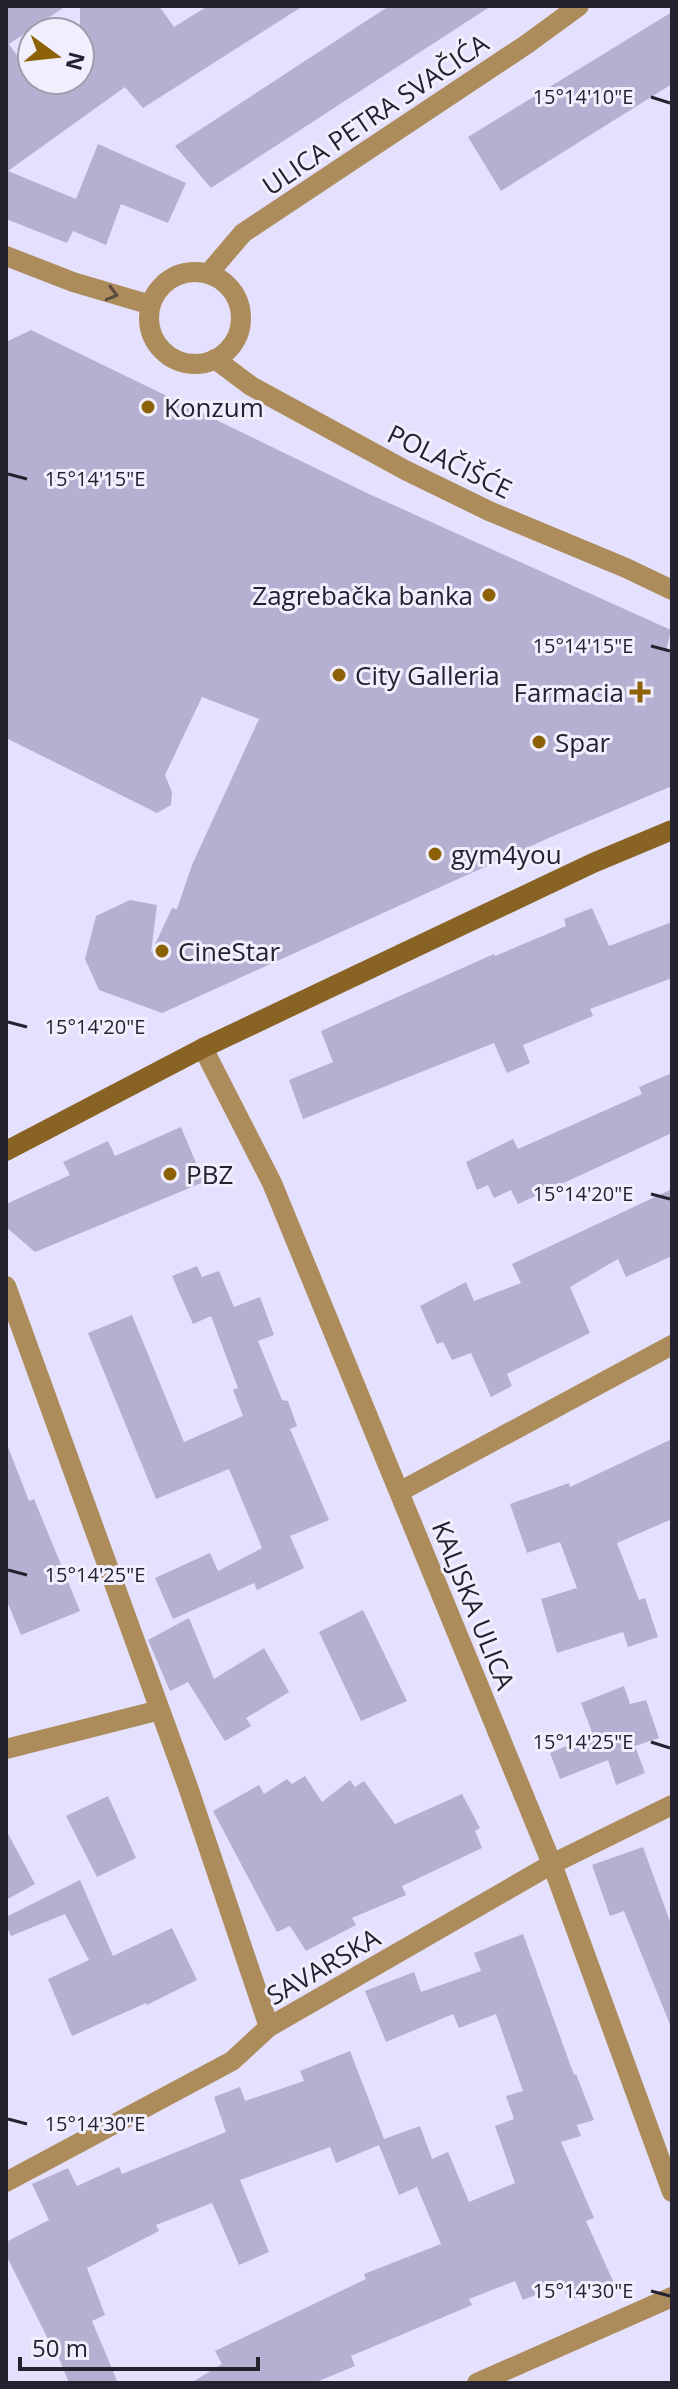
<svg xmlns="http://www.w3.org/2000/svg" width="678" height="2389" viewBox="0 0 678 2389" font-family="'Open Sans',sans-serif">
  <style>
    .building { fill: #b5b0d2 }
    .lines { fill: none; stroke-linecap: round; stroke-linejoin: round }
    .minor { stroke: #ac8c5b; stroke-width: 20 }
    .secondary { stroke: #886323; stroke-width: 20 }
    .oneway { stroke: #5b4c41 }
    .ticks { fill: none; stroke: #252230; stroke-width: 3 }
    .poi-dot { fill: #8d6206; stroke: #f1effe; stroke-width: 3 }
    .labels { text-anchor: middle; dominant-baseline: central; stroke-width: 6; stroke-linejoin: round; paint-order: stroke }
    .street-label { font-size: 26px; fill: #252230; stroke: #f1effe }
    .poi-label { font-size: 26px; fill: #252230; stroke: #f1effe; text-anchor: start }
    .ticks-label { font-size: 20px; text-anchor: middle; fill: #252230; stroke: #f1effe; stroke-width: 6; stroke-linejoin: round; paint-order: stroke }
  </style>
  <rect width="100%" height="100%" fill="#e4e0fd"/>
  <path class="building" d="M6,6H66L9,44L32,77V80H80V6H159L174,27L208,6H303L143,108L125,87L8,171L76,199L98,144L186,183L168,223L121,204L106,245L73,231L67,243L6,219Z
    M389,6H491L211,188L175,146Z
    M672,12V84L501,191L468,137Z
    M31,330L369,494L671,630L666,651L672,653V786L551,837L162,1013L99,990L85,959L96,916L130,900L157,905L151,953L172,908L177,909L192,865L259,719L202,697L165,775L172,792L171,805L157,813L6,738V342Z
    M592,908L609,946L672,922V978L590,1009L593,1016L523,1045L530,1063L507,1073L494,1043L303,1119L289,1080L333,1062L321,1031L494,954L495,956L566,926L564,919Z
    M672,1073V1133L518,1204L511,1190L494,1198L488,1185L477,1190L466,1162L513,1139L518,1149L642,1094L639,1087Z
    M181,1127L204,1182L35,1252L6,1227V1204L70,1175L63,1162L108,1141L115,1156Z
    M672,1189V1256L626,1277L618,1259L570,1287L590,1333L507,1374L512,1386L491,1397L471,1353L452,1360L443,1342L437,1344L420,1306L466,1282L474,1301L521,1283L512,1264Z
    M197,1266L202,1277L219,1271L234,1307L260,1297L274,1335L258,1341L282,1400L288,1401L297,1426L290,1429L329,1520L290,1536L304,1568L257,1590L254,1583L173,1619L155,1578L210,1553L218,1571L262,1548L229,1469L156,1499L88,1333L132,1315L184,1442L243,1416L233,1390L238,1388L211,1316L193,1324L172,1276Z
    M672,1439V1519L617,1543L639,1600L645,1598L658,1637L628,1647L623,1632L557,1653L541,1599L577,1588L560,1542L527,1553L510,1504L569,1483L570,1487Z
    M6,1447H8L29,1501L34,1499L80,1611L21,1635L6,1599Z
    M363,1610L407,1701L361,1721L319,1632Z
    M189,1618L214,1679L264,1648L289,1692L246,1718L251,1726L225,1741L188,1682L170,1691L148,1640Z
    M624,1686L630,1704L646,1700L659,1738L635,1746L645,1773L616,1785L608,1760L560,1779L550,1753L593,1735L581,1703Z
    M305,1776L322,1802L350,1780L355,1787L364,1781L395,1824L462,1794L480,1828L475,1831L482,1848L402,1886L406,1895L352,1918L356,1925L306,1951L290,1926L277,1932L213,1811L259,1785L264,1794L287,1779L292,1784Z
    M108,1796L136,1858L97,1877L66,1816Z
    M6,1830L35,1884L6,1900Z
    M643,1847L672,1927L671,2027L624,1911L610,1916L592,1865Z
    M80,1880L113,1956L172,1928L197,1980L147,2005L146,2003L72,2036L48,1979L89,1960L65,1914L11,1936L6,1925V1917Z
    M523,1934L574,2075L576,2074L594,2120L577,2125L581,2136L561,2142L594,2218L586,2221L613,2281L569,2301L562,2284L523,2300L515,2281L469,2299L472,2305L351,2356L355,2366L314,2383H191L222,2364L215,2351L366,2279L364,2274L441,2244L417,2187L399,2195L379,2145L336,2163L330,2147L240,2180L269,2252L239,2265L212,2203L156,2225L159,2231L87,2268L105,2315L92,2321L118,2383H69L51,2338L48,2339L6,2255V2242L49,2220L32,2184L68,2168L77,2186L119,2167L122,2174L226,2132L214,2097L240,2087L245,2101L304,2081L300,2071L350,2051L384,2139L420,2126L432,2159L448,2152L469,2202L515,2183L495,2126L514,2119L506,2096L523,2091L496,2014L459,2028L453,2014L386,2042L365,1991L414,1972L421,1992L481,1971L474,1953Z"/>
  <g class="lines">
    <path class="minor" d="M6,256L73,282L151,305
      M149 318a46 46 0 1 1 92 0a46 46 0 1 1-92 0Z
      M208,274L243,233L527,44L579,6
      M215,359L251,386L405,470L489,511L626,568L672,590
      M203,1048L272,1183L399,1492L552,1864L672,2192
      M6,1286L188,1787L269,2027
      M399,1492L672,1345
      M6,1749L160,1710
      M6,2182L232,2061L269,2027L552,1864L672,1805
      M477,2383L672,2297"/>
    <path class="secondary" d="M6,1151L203,1048L593,863L672,830"/>
  </g>
  <defs><path id="oneway-chevron" d="M-2-3.5L2.5 0L-2 3.5" fill="none" stroke-width="1.6" stroke-linecap="round" stroke-linejoin="round" transform="scale(2)"/></defs>
  <use class="oneway" href="#oneway-chevron" transform="translate(112 294) rotate(16)"/>
  <path class="ticks" d="M651,97L670,103M8,474L27,479M651,646L670,651M8,1022L27,1027M651,1194L670,1199M8,1570L27,1575M651,1742L670,1748M8,2119L27,2124M651,2291L670,2296"/>
  <g class="poi-dot">
    <circle cx="148" cy="407" r="8"/>
    <circle cx="489" cy="595" r="8"/>
    <circle cx="339" cy="675" r="8"/>
    <path d="M636 680h8v8h8v8h-8v8h-8v-8h-8v-8h8z"/>
    <circle cx="539" cy="742" r="8"/>
    <circle cx="435" cy="854" r="8"/>
    <circle cx="162" cy="951" r="8"/>
    <circle cx="170" cy="1174" r="8"/>
  </g>
  <g class="labels">
    <g class="street-label">
      <text transform="translate(375 114) rotate(-34)">ULICA PETRA SVAČIĆA</text>
      <text transform="translate(450 461) rotate(26)">POLAČIŠĆE</text>
      <text transform="translate(474 1605) rotate(68)">KALJSKA ULICA</text>
      <text transform="translate(323 1966) rotate(-30)">SAVARSKA</text>
    </g>
    <g class="poi-label">
      <text x="164" y="407">Konzum</text>
      <text x="473" y="595" text-anchor="end">Zagrebačka banka</text>
      <text x="355" y="675">City Galleria</text>
      <text x="624" y="692" text-anchor="end">Farmacia</text>
      <text x="555" y="742">Spar</text>
      <text x="451" y="854">gym4you</text>
      <text x="178" y="951">CineStar</text>
      <text x="186" y="1174">PBZ</text>
    </g>
  </g>
  <g class="ticks-label">
    <text x="583" y="104">15°14'10"E</text>
    <text x="95" y="486">15°14'15"E</text>
    <text x="583" y="653">15°14'15"E</text>
    <text x="95" y="1034">15°14'20"E</text>
    <text x="583" y="1201">15°14'20"E</text>
    <text x="95" y="1582">15°14'25"E</text>
    <text x="583" y="1749">15°14'25"E</text>
    <text x="95" y="2131">15°14'30"E</text>
    <text x="583" y="2298">15°14'30"E</text>
  </g>
  <rect width="678" height="2389" fill="none" stroke="#252230" stroke-width="16"/>
  <g transform="translate(56 56) rotate(105)"><circle r="38" fill="#f1effe" stroke="#9f9dac" stroke-width="2"/>
  <path d="M0-6L14 30L0 20L-14 30Z" fill="#8d6206"/>
  <text y="-12" font-size="22" font-weight="bold" text-anchor="middle" fill="#252230">N</text>
  </g>
  <path d="M20 2357v12h238v-12" fill="none" stroke="#252230" stroke-width="4"/>
  <text x="32" y="2357" font-size="24" fill="#252230" stroke="#f1effe" stroke-width="6" paint-order="stroke">50 m</text>
</svg>
